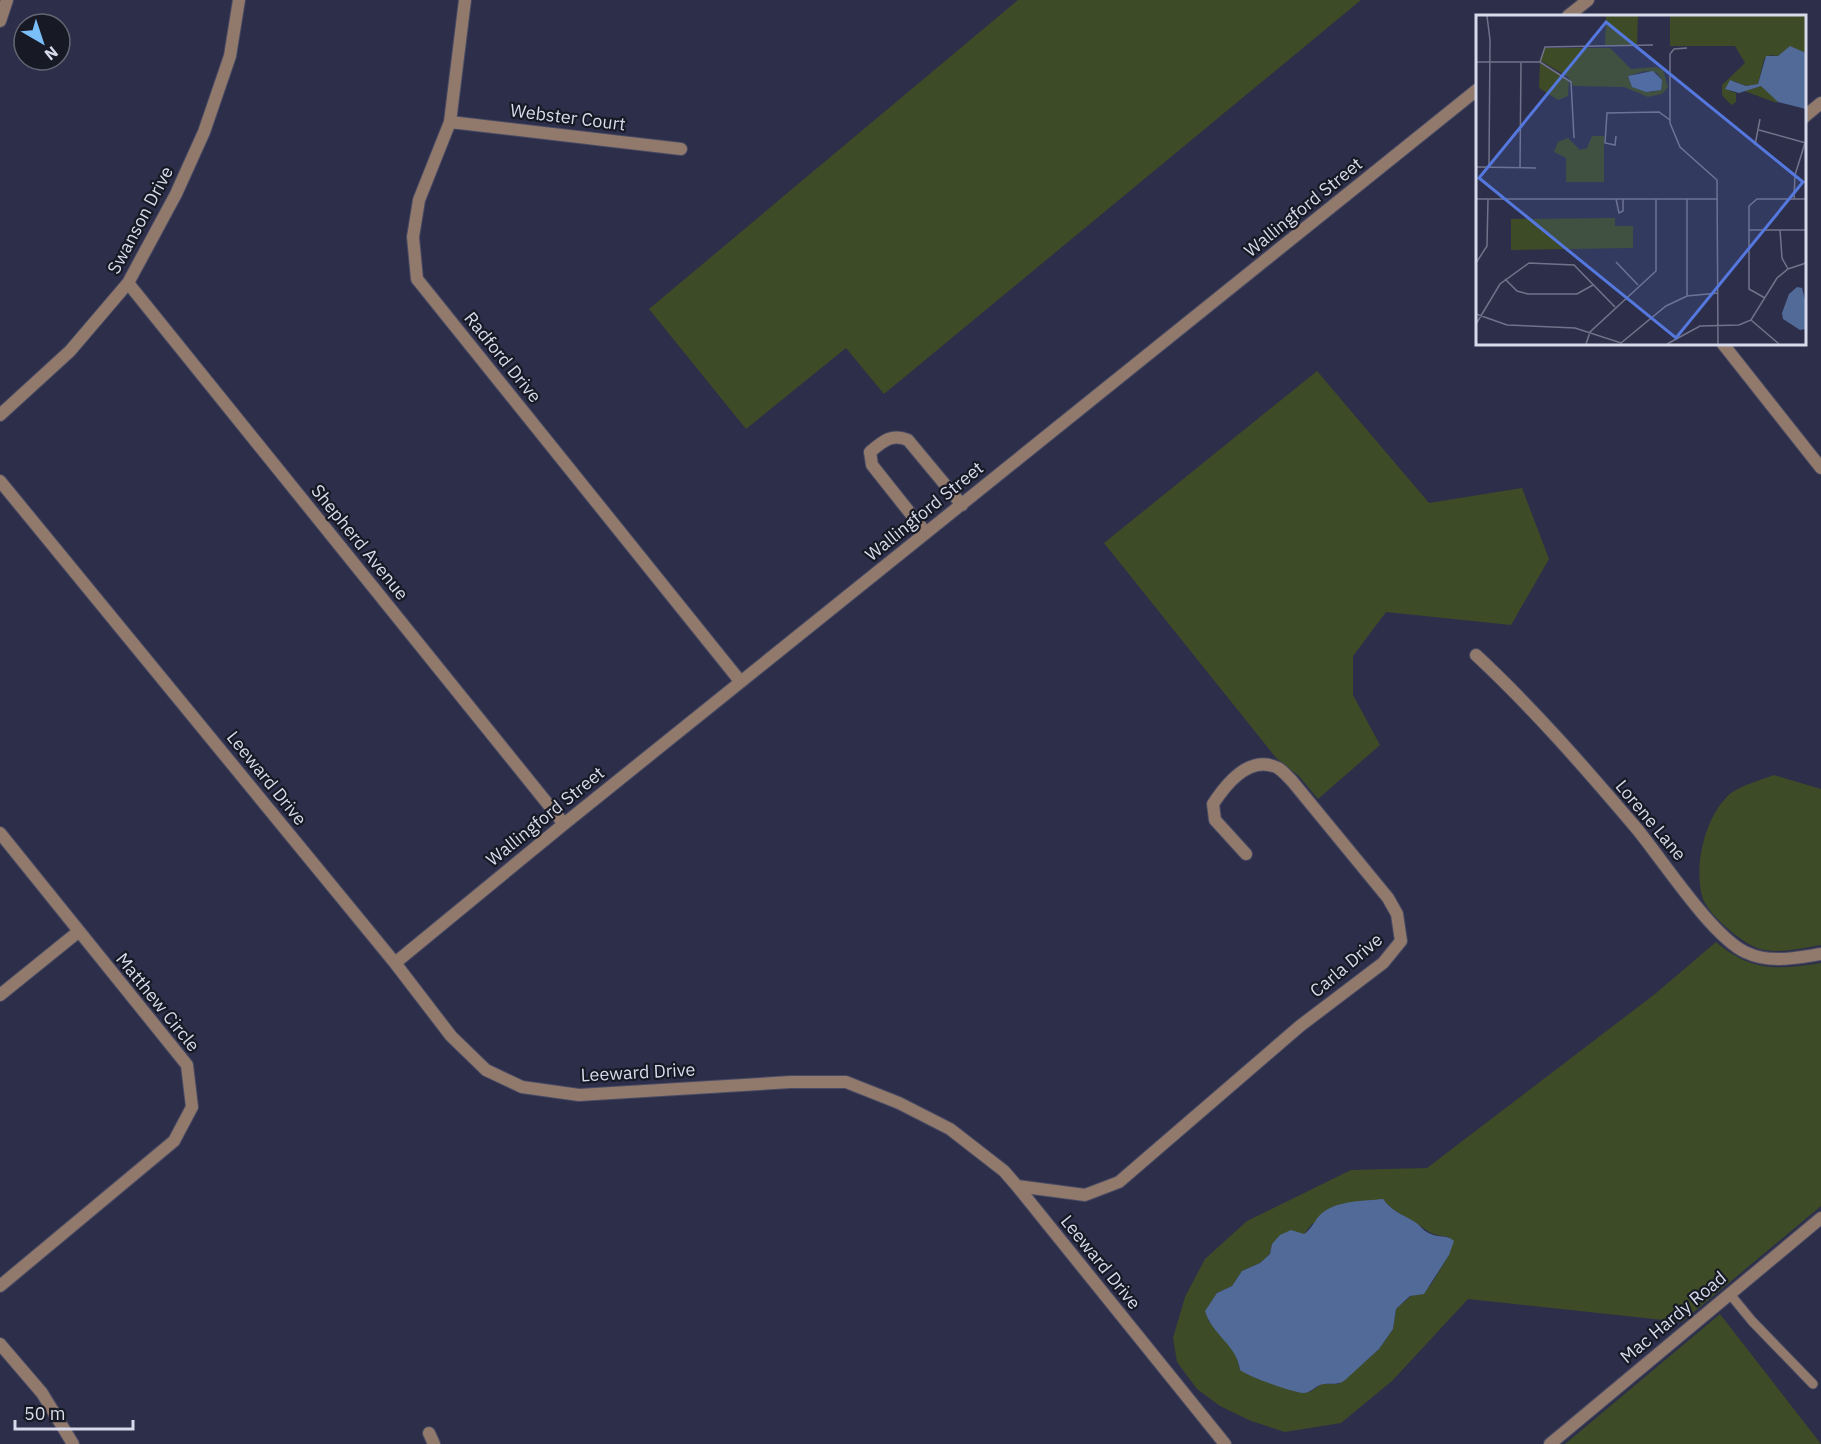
<svg xmlns="http://www.w3.org/2000/svg" width="1821" height="1444" viewBox="0 0 1821 1444" font-family="'IBM Plex Sans',sans-serif">
  <style>
    .green { fill: #3d4b27; fill-rule: evenodd }
    .water { fill: #516a98 }
    .lines { fill: none; stroke-linecap: round; stroke-linejoin: round }
    .service-casing { stroke: #484a64; stroke-width: 11 }
    .minor-casing { stroke: #484a64; stroke-width: 14 }
    .tertiary-casing { stroke: #484a64; stroke-width: 14 }
    .service { stroke: #91796c; stroke-width: 9 }
    .minor { stroke: #91796c; stroke-width: 12 }
    .tertiary { stroke: #91796c; stroke-width: 12 }
    .labels { text-anchor: middle; dominant-baseline: central; stroke-width: 4.5; stroke-linejoin: round; paint-order: stroke }
    .street-label { font-size: 18px; fill: #d7daeb; stroke: #171925 }
    .inset-road { fill: none; stroke: #71738a; stroke-width: 1.5 }
    .view { fill: #5578de; fill-opacity: 0.15; stroke: #5578de; stroke-width: 3 }
    .inset-edge { fill: none; stroke: #d7daeb; stroke-width: 3 }
  </style>
  <rect width="100%" height="100%" fill="#2d2f4a"/>
  <path class="green" d="M1018,0H1361L884,394L846,348L746,429L649,309Z
    M1317,371L1429,503L1522,488L1549,559L1511,625L1386,612L1353,656V695L1380,745L1318,799L1299,776L1277,759L1104,543Z
    M1774,775L1821,789V945C1801,948 1777,955 1757,948C1741,942 1706,913 1702,896C1694,864 1705,815 1731,793C1742,785 1761,780 1774,775Z
    M1716,942C1751,972 1779,970 1821,963V1206L1682,1322L1468,1299L1392,1381L1341,1423L1285,1432L1251,1421L1220,1406L1197,1389L1177,1362L1173,1338L1185,1297L1205,1259L1247,1221L1351,1170L1427,1168L1655,994ZM1383,1200C1393,1211 1401,1214 1414,1222C1429,1231 1429,1235 1449,1237V1255L1430,1286L1411,1296L1396,1309L1393,1329L1379,1349L1338,1384H1321L1310,1392L1292,1390L1240,1370C1237,1349 1221,1336 1208,1320L1217,1293L1232,1286L1242,1271L1260,1263L1270,1254L1272,1244L1304,1234L1312,1224Z
    M1720,1314L1821,1444H1565Z"/>
  <path class="water" d="M1383,1199C1393,1212 1402,1214 1415,1222C1421,1226 1424,1232 1431,1234C1439,1238 1446,1234 1454,1241L1449,1255L1424,1294L1410,1296L1396,1309L1393,1329L1379,1349L1344,1381C1336,1386 1328,1382 1320,1385C1314,1387 1311,1393 1303,1393C1292,1392 1249,1377 1240,1370C1237,1345 1212,1335 1205,1311L1217,1293L1232,1286L1242,1271L1260,1263L1270,1254L1272,1244L1280,1235L1291,1230L1304,1234C1312,1229 1315,1219 1322,1213C1339,1200 1364,1201 1383,1199Z"/>
  <g class="lines">
    <g class="service-casing">
      <path id="service" d="M1729,1293L1752,1321L1813,1384"/>
    </g>
    <g class="minor-casing">
      <path id="minor" d="M465,0L450,122L419,200L413,237L417,279L740,681
        M1568,16L1588,0
        M1804,117L1821,103
        M450,122L681,149
        M128,283L564,824
        M1723,344L1821,468
        M0,415L70,351L128,283L176,194L204,132L230,56L239,0
        M0,481L395,963L451,1036L486,1070L522,1087L579,1095L791,1082H846L899,1103L950,1129L1004,1171L1017,1186L1225,1444
        M926,533L872,465L870,452C883,441 892,433 908,440L962,505
        M1476,655C1534,709 1586,769 1637,829C1664,862 1711,935 1745,952C1770,964 1795,958 1821,954
        M0,833L187,1065L192,1107L174,1141L0,1286
        M395,963L564,824L1478,89
        M0,995L78,932
        M1017,1186L1085,1195L1119,1182L1300,1026L1383,963L1401,941L1397,914L1388,898L1292,781C1288,777 1283,771 1278,768C1250,754 1226,784 1213,804L1215,820L1246,854
        M0,1344L42,1393L73,1444
        M429,1433L434,1444
        M1550,1444L1821,1218"/>
    </g>
    <g class="tertiary-casing">
      <path id="tertiary" d="M0,21L7,0"/>
    </g>
    <use href="#service" class="service"/>
    <use href="#minor" class="minor"/>
    <use href="#tertiary" class="tertiary"/>
  </g>
  <g class="labels">
    <g class="street-label">
      <text transform="translate(568 117) rotate(7)">Webster Court</text>
      <text transform="translate(1303 207) rotate(-39)">Wallingford Street</text>
      <text transform="translate(140 220) rotate(-62)">Swanson Drive</text>
      <text transform="translate(503 357) rotate(51)">Radford Drive</text>
      <text transform="translate(924 511) rotate(-39)">Wallingford Street</text>
      <text transform="translate(360 542) rotate(51)">Shepherd Avenue</text>
      <text transform="translate(267 778) rotate(51)">Leeward Drive</text>
      <text transform="translate(545 816) rotate(-39)">Wallingford Street</text>
      <text transform="translate(1651 820) rotate(50)">Lorene Lane</text>
      <text transform="translate(1346 965) rotate(-40)">Carla Drive</text>
      <text transform="translate(158 1002) rotate(51)">Matthew Circle</text>
      <text transform="translate(638 1072) rotate(-3)">Leeward Drive</text>
      <text transform="translate(1101 1262) rotate(51)">Leeward Drive</text>
      <text transform="translate(1673 1317) rotate(-40)">Mac Hardy Road</text>
    </g>
  </g>
  <g transform="translate(1476 15)">
    <rect width="330" height="330" fill="#2d2f4a"/>
    <path d="M130,1H162L161,30H129ZM194,1H330V38L314,32L302,41L294,40L288,44L282,69L270,71L258,66L252,75L260,78V87L255,90L246,80V70L269,48L259,31H194ZM68,33H134L155,54L180,52L187,55L192,72L186,79L172,82L148,72L97,71L92,62L65,46ZM169,56L181,58L186,65L177,77L156,72L152,61ZM64,48L93,66L92,81L82,85L63,73ZM285,71L301,84V88L268,76ZM116,121H128V167H90V143L78,137L82,127L92,123L104,135L111,133ZM139,203V211H157V233L35,235V204Z" fill="#3d4b27" fill-rule="evenodd"/>
    <path d="M314,31L330,38V94L302,87L285,71L263,78L249,74L254,65L270,71L282,69L290,41H302ZM177,56L186,65L185,75L170,77L156,72L152,61ZM321,272L326,273L330,289V314L324,315L307,304L306,298L313,279Z" fill="#516a98"/>
    <path class="inset-road" d="M11,1L14,25L13,152M211,33L198,34L194,39V108L204,132L241,165L242,329M0,47H64M64,47L69,32L177,30M64,47L95,67L98,123M283,115L330,128M140,121L139,130L129,128L131,98L183,97L194,105M279,130L284,104M0,152L60,153M44,152L45,48M0,184H242M140,184L143,198L147,196V184M318,184L319,160L329,128M273,215H330M304,215L306,243L312,254M140,247L162,270M0,248L11,231L12,184M29,264L41,276L52,279H101L117,270M211,281V184M289,283L273,274V191L281,184H330M0,299L31,310L99,313L145,328L190,291L211,281L242,278M275,305L303,329M0,309L24,269L53,248L98,250L139,292M110,329L114,317L180,256V184M191,329L224,311L263,310L275,305L301,263L312,254L330,248"/>
    <path class="view" d="M130,7L327,167L200,323L3,163Z"/>
    <rect width="330" height="330" class="inset-edge"/>
  </g>
  <g transform="translate(42 42) rotate(141)"><circle r="28" fill="#171925" stroke="#646674" stroke-width="1.5"/>
  <path d="M0-4.5L10 22L0 15L-10 22Z" fill="#7abff8"/>
  <text y="-9" font-size="16" font-weight="bold" text-anchor="middle" fill="#d7daeb">N</text>
  </g>
  <path d="M15 1420v9h118v-9" fill="none" stroke="#d7daeb" stroke-width="3"/>
  <text x="24" y="1420" font-size="18" fill="#d7daeb" stroke="#171925" stroke-width="4.5" paint-order="stroke">50 m</text>
</svg>
